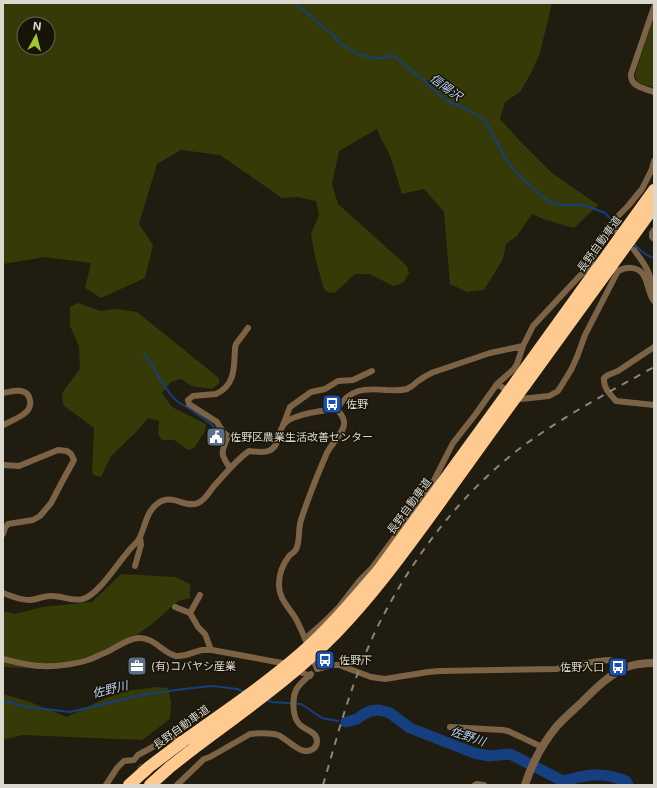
<svg xmlns="http://www.w3.org/2000/svg" width="657" height="788" viewBox="0 0 657 788" font-family="Inter,'Noto Sans JP',sans-serif">
  <style>
    .green { fill: #363a06; fill-rule: evenodd }
    .lines { fill: none; stroke-linecap: round; stroke-linejoin: round }
    .stream { stroke: #163f80; stroke-width: 2 }
    .river { stroke: #163f80; stroke-width: 11 }
    .minor-tunnel { stroke: #3c382c; stroke-width: 6; stroke-dasharray: 6 3; stroke-linecap: butt }
    .minor { stroke: #7c6346; stroke-width: 6 }
    .tertiary { stroke: #7c6346; stroke-width: 8 }
    .motorway { stroke: #feca8f; stroke-width: 12 }
    .rail { stroke: #89867c; stroke-width: 2; stroke-dasharray: 7 7; stroke-linecap: butt }
    .motorway-bridge { stroke: #feca8f; stroke-width: 12 }
    .labels { text-anchor: middle; dominant-baseline: central; stroke-width: 3; stroke-linejoin: round; paint-order: stroke }
    .street-label { font-size: 11px; fill: #dbd8d0; stroke: #171307 }
    .poi-label { font-size: 11px; fill: #dbd8d0; stroke: #171307; text-anchor: start }
    .water-label { font-size: 12px; font-style: italic; fill: #b7d0f6; stroke: #171307 }
  </style>
  <rect width="100%" height="100%" fill="#201c0f"/>
  <path class="green" d="M3,3H552L540,53L531,73L520,92L505,102L500,119L521,142L552,173L598,205L574,228L543,219L532,214L517,236L506,244L503,259L484,290L467,292L450,284L444,212L424,189L402,194L390,155L381,139L377,129L339,151L332,184L338,204L407,266L409,273L403,283L393,286L370,274H355L335,293L327,292L323,287L314,252L311,234L319,215L316,201L297,197L282,198L220,155L181,150L157,164L139,224L153,245L145,278L101,298L85,288L91,263L45,257L3,264ZM24,24H48V48H24Z
    M654,17V88L637,82L635,75L637,68Z
    M78,303L101,311L116,309L137,312L219,378V384L211,389L192,386L181,379L171,382L162,393L172,407L206,424L205,431L194,448L188,450L174,440H162L158,434L159,421L148,418L136,432L111,456L101,477L96,476L92,473L94,428L63,405L62,393L80,369L79,346L70,326V307Z
    M121,574L175,577L190,584V598L178,601L151,625L136,635L112,647L56,669L3,667V611L15,614L43,607L92,602Z
    M156,687L168,688L171,701L170,719L142,740L22,735L3,740V694L30,702L67,717L106,698L127,691Z"/>
  <g class="lines">
    <path class="stream" d="M293,3L304,10L317,22L331,33L341,44L360,55L374,58H381L393,55L429,85L438,94L447,101L460,106L485,120L505,158L514,170L524,180L542,196L548,201L557,204L564,205H582L595,209L605,213L620,229
      M634,244C640,250 646,256 654,258
      M144,354L154,367L159,378L171,395L178,402L190,409L211,424L221,433
      M267,700L272,702L301,704L322,718L338,721
      M3,701L28,707L70,712L146,694L184,689L212,686L237,689L245,692"/>
    <path class="river" d="M346,722L357,719L364,714L370,711L379,710L390,713L410,728L474,753L489,756L510,754L563,781C585,775 603,771 626,781L628,785"/>
    <path class="minor-tunnel" d="M139,765L154,782"/>
    <path class="minor" d="M654,7L631,74C630,87 644,88 654,92
      M608,228L615,231
      M654,230L652,233V237L654,239
      M634,250C646,265 652,276 654,295
      M654,347L618,371L608,375L604,378C603,388 610,394 616,401L654,405
      M497,384L521,399L549,396L558,391L571,370L577,357L585,335L618,271C628,266 640,266 645,278C647,282 648,288 650,293C651,296 652,299 654,301
      M3,393C9,392 15,390 21,391C32,393 33,407 25,413C21,417 9,422 3,425
      M337,409C340,413 345,418 344,424C344,433 329,446 326,455C317,476 308,498 301,520C298,529 300,539 297,547C296,552 292,553 289,556C283,564 279,575 279,584C278,599 291,609 297,621C305,637 311,653 317,669L333,665H339L371,677L385,679L428,672L440,671L556,669L598,661L608,660L617,661L628,667
      M337,409C349,389 364,388 386,390C393,390 400,391 407,389C411,387 415,384 418,381C423,378 428,374 434,372L490,353L523,346
      M283,425L290,407L311,392L325,389L338,381L353,380L372,371
      M3,465L19,466L58,450L67,451L71,454L74,460L63,480L51,503L40,516L33,520L8,524L5,528L3,534
      M230,468C219,452 222,452 228,436L223,432L217,422L189,404L188,400L193,396L216,394C236,385 234,366 235,348L236,344L248,328
      M135,566L141,545L140,537
      M3,593C11,596 20,600 29,600C36,600 43,596 50,596C61,595 72,602 83,599C98,595 117,564 127,553C130,548 136,544 139,539C145,528 146,512 157,504C172,492 185,509 198,503C205,500 209,492 214,486C225,474 235,461 249,451C265,453 275,454 279,436C280,431 282,426 286,422C296,414 324,410 337,409
      M200,595L190,613L198,627L205,634L211,650
      M175,607L190,613
      M305,639L324,622L339,607L360,580L372,568L392,541L428,492L453,443L475,415L497,384L514,369L517,364L523,346L533,326L589,266L602,237L610,224L628,206L642,189L652,169L654,161
      M3,659C16,662 29,666 42,666C55,667 76,664 88,660C94,658 101,654 107,652C117,647 127,639 138,638C155,637 162,653 176,656C186,657 194,651 203,650C206,650 209,650 212,650L282,663L286,665
      M296,670L310,676
      M450,727L503,730L508,731L542,747
      M106,785L117,768L124,761L134,760L138,755L169,738L184,740
      M177,785L204,759L210,757L250,734C259,733 269,732 278,735C288,739 301,757 313,749C316,747 317,744 317,741C317,732 306,730 300,725C292,717 292,699 296,690C300,683 306,679 311,674
      M475,785L477,784L484,785"/>
    <path class="tertiary" d="M525,785C532,763 542,744 557,726C565,717 575,709 583,701C596,688 610,674 627,667C635,664 645,663 654,663"/>
    <path class="motorway" d="M517,380L654,190
      M525,385L654,207
      M129,785L149,767L182,742
      M150,785L170,767L193,749"/>
    <path class="rail" d="M323,785C334,748 344,709 358,673C365,655 372,637 381,620C415,554 463,491 523,446C564,416 609,392 654,367"/>
    <path class="motorway-bridge" d="M182,742C222,714 263,686 300,654C329,629 354,599 379,570L517,380
      M193,749C242,712 293,677 336,633C371,597 401,556 431,515C462,472 493,428 525,385"/>
  </g>
  <defs>
    <g id="bus-square" transform="scale(1)"><rect x="-9" y="-9" width="18" height="18" rx="4" fill="#1a4fb4" stroke="#171307"/><path d="M-5-6H5V4H4V6H2V4H-2V6H-4V4H-5ZM-3.5-4V0h7V-4ZM-3.5 1.2v1.5H-2V1.2ZM2 1.2v1.5H3.5V1.2Z" fill="#fff"/></g>
    <g id="civic-square" transform="scale(1)"><rect x="-9" y="-9" width="18" height="18" rx="4" fill="#5c6f8a" stroke="#171307"/><path d="M-.6-6.5H3V-4.5H.6V-3L4-1V1h2V6H-6V1h2V-1L-.6-3ZM-1.2 2.5V6h2.4V2.5Z" fill="#fff"/></g>
    <g id="office-square" transform="scale(1)"><rect x="-9" y="-9" width="18" height="18" rx="4" fill="#5c6f8a" stroke="#171307"/><path d="M-6-3h4V-5.5h4V-3h4V5H-6ZM-1-4.5V-3h2v-1.5ZM-6 0V1H6V0Z" fill="#fff"/></g>
  </defs>
  <g fill-rule="evenodd">
    <use href="#bus-square" x="332" y="404"/>
    <use href="#civic-square" x="216" y="437"/>
    <use href="#bus-square" x="325" y="660"/>
    <use href="#office-square" x="137" y="666"/>
    <use href="#bus-square" x="618" y="667"/>
  </g>
  <g class="labels">
    <g class="street-label">
      <text transform="translate(599 244) rotate(-54)">長野自動車道</text>
      <text transform="translate(409 506) rotate(-54)">長野自動車道</text>
      <text transform="translate(181 727) rotate(-36)">長野自動車道</text>
    </g>
    <g class="poi-label">
      <text x="346" y="404">佐野</text>
      <text x="230" y="437">佐野区農業生活改善センター</text>
      <text x="339" y="660">佐野下</text>
      <text x="151" y="666">(有)コバヤシ産業</text>
      <text x="604" y="667" text-anchor="end">佐野入口</text>
    </g>
    <g class="water-label">
      <text transform="translate(446 87) rotate(36)">信陽沢</text>
      <text transform="translate(110 689) rotate(-14)">佐野川</text>
      <text transform="translate(468 736) rotate(19)">佐野川</text>
    </g>
  </g>
  <rect width="657" height="788" fill="none" stroke="#dbd8d0" stroke-width="8"/>
  <g transform="translate(36 36) rotate(7)"><circle r="19" fill="#171307" stroke="#656257"/>
  <path d="M0-3L7 15L0 10L-7 15Z" fill="#a0c92b"/>
  <text y="-6" font-size="11" font-weight="bold" text-anchor="middle" fill="#dbd8d0">N</text>
  </g>
</svg>
